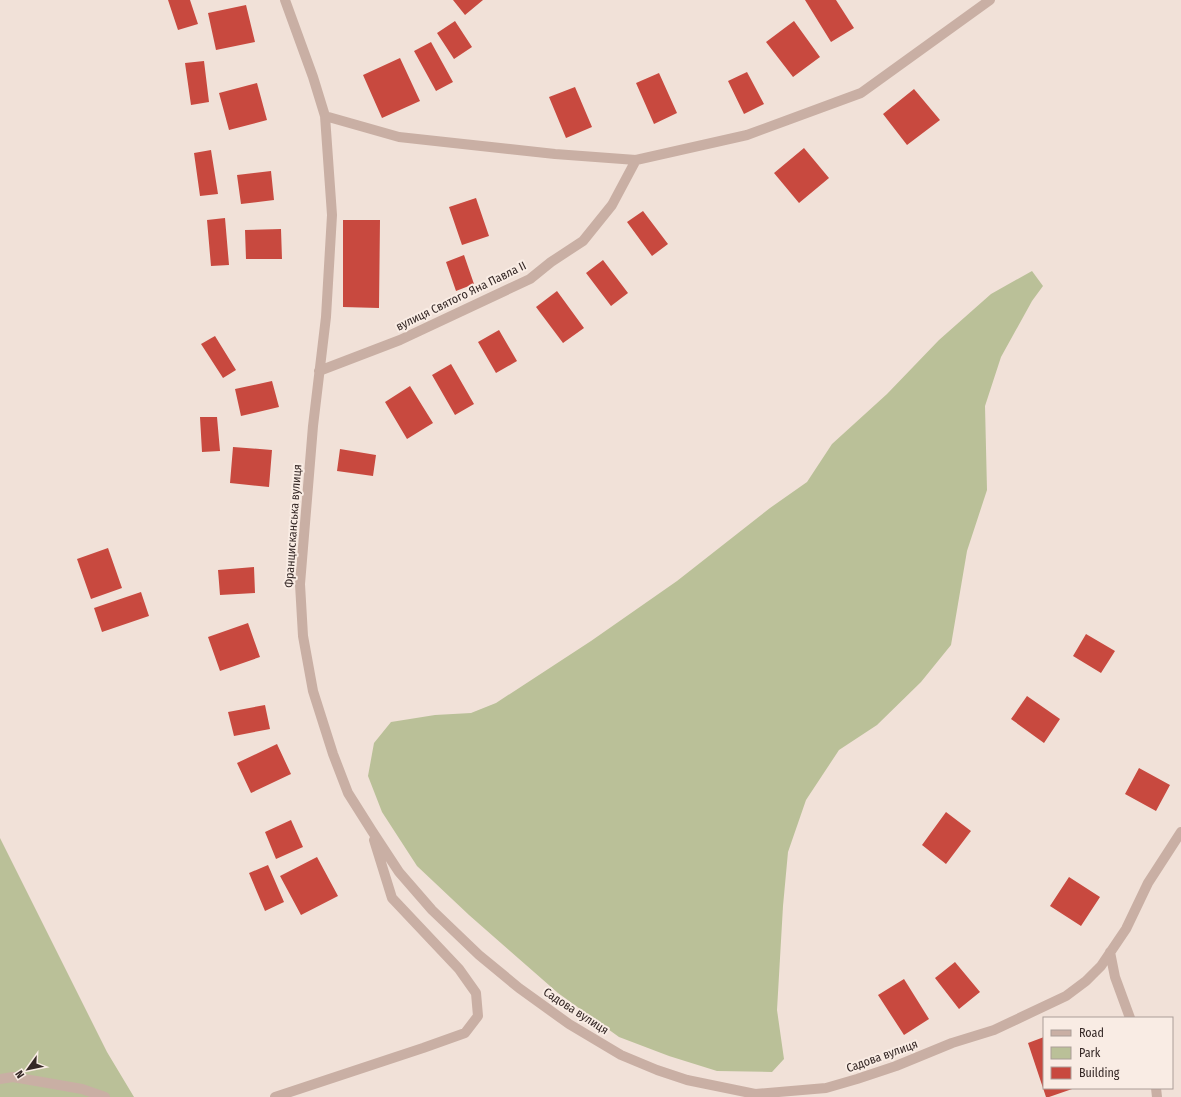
<svg xmlns="http://www.w3.org/2000/svg" width="1181" height="1097" viewBox="0 0 1181 1097" font-family="'Fira Sans Condensed',sans-serif">
  <style>
    .green { fill: #bac098 }
    .building { fill: #c8493f }
    .lines { fill: none; stroke-linecap: round; stroke-linejoin: round }
    .street { stroke: #c9afa4; stroke-width: 10 }
    .labels { text-anchor: middle; dominant-baseline: central; stroke-width: 4; stroke-linejoin: round; paint-order: stroke }
    .street-label { font-size: 12px; fill: #352826; stroke: #f9ece4 }
  </style>
  <rect width="100%" height="100%" fill="#f1e1d8"/>
  <path class="green" d="M1032,271L1043,286L1032,301L1001,357L985,406L987,490L967,551L951,645L921,682L877,725L839,750L806,800L788,852L783,906L777,1010L784,1059L772,1072L717,1071L669,1056L619,1037L558,993L469,915L417,866L382,812L368,776L374,743L391,722L435,715L471,713L496,703L591,641L677,581L770,508L807,482L832,444L887,394L939,340L991,294Z
    M0,838L107,1052L134,1097H0Z"/>
  <path class="building" d="M168,0H190L198,24L178,30Z
    M453,0H483L465,15Z
    M805,0H836L854,28L831,42Z
    M246,5L255,42L216,50L208,13Z
    M455,21L472,47L454,59L437,33Z
    M794,21L820,57L793,77L766,42Z
    M431,42L453,82L436,91L414,51Z
    M400,58L420,101L382,118L363,75Z
    M204,61L209,102L191,105L185,63Z
    M747,72L764,104L744,114L728,81Z
    M659,73L677,113L654,124L636,83Z
    M257,83L267,120L229,130L219,93Z
    M575,87L592,127L566,138L549,97Z
    M914,89L940,120L907,145L883,114Z
    M804,148L829,178L799,203L774,173Z
    M211,150L218,194L200,196L194,153Z
    M271,171L274,200L241,204L237,175Z
    M476,198L489,236L462,245L449,207Z
    M643,211L668,244L652,256L627,222Z
    M225,218L229,265L211,266L207,220Z
    M343,220H380L379,308L343,307Z
    M281,229L282,259H246L245,230Z
    M464,255L474,284L456,291L446,262Z
    M603,260L628,293L611,306L586,273Z
    M557,291L584,328L563,343L536,307Z
    M499,330L517,361L496,373L478,342Z
    M215,336L236,370L223,378L201,344Z
    M451,364L474,404L455,415L432,375Z
    M272,381L279,407L241,416L235,389Z
    M410,386L433,423L407,439L385,402Z
    M200,417H217L220,451L202,452Z
    M233,447L272,450L269,487L230,483Z
    M340,449L376,455L373,476L337,471Z
    M108,548L122,588L91,599L77,559Z
    M254,567L255,593L220,595L218,570Z
    M141,592L149,616L102,632L94,608Z
    M248,623L260,657L220,671L208,637Z
    M1086,634L1115,651L1101,673L1073,656Z
    M1027,696L1060,719L1044,743L1011,719Z
    M265,705L270,729L234,736L228,712Z
    M277,744L291,774L251,793L237,763Z
    M1139,768L1170,785L1156,811L1125,794Z
    M946,812L971,831L946,864L922,845Z
    M291,820L303,847L276,859L265,832Z
    M317,857L338,896L301,915L280,876Z
    M268,865L284,902L265,911L249,873Z
    M1069,877L1100,897L1081,926L1050,906Z
    M955,962L980,992L959,1009L935,978Z
    M904,979L929,1019L904,1035L878,995Z
    M1044,1037V1088H1075L1049,1097H1046L1028,1043Z"/>
  <g class="lines">
    <path class="street" d="M285,0L313,77L325,116L332,215L326,317L313,426L300,584L303,636L313,691L333,754L348,793L372,831L399,872L432,910L479,955L519,988L569,1024L621,1055L657,1070L687,1080L755,1094L826,1088L857,1079L896,1066L952,1043L994,1030L1066,996L1086,981L1101,966L1126,929L1148,883L1181,832
      M325,116L399,137L555,154L636,160L747,135L861,93L990,0
      M319,371L400,340L530,279L551,262L583,241L612,205L636,160
      M1110,952L1115,977L1130,1018
      M0,1079L13,1077L82,1089L105,1097
      M1156,1088L1157,1097
      M275,1097L423,1048L465,1033L478,1016L476,993L459,969L392,898L374,840"/>
  </g>
  <g class="labels">
    <g class="street-label">
      <text transform="translate(461 296) rotate(-26)">вулиця Святого Яна Павла II</text>
      <text transform="translate(293 526) rotate(-86)">Францисканська вулиця</text>
      <text transform="translate(576 1011) rotate(33)">Садова вулиця</text>
      <text transform="translate(882 1056) rotate(-20)">Садова вулиця</text>
    </g>
  </g>
  <rect x="1043" y="1017" width="130" height="72" fill="#f9ece4" stroke="#ab9e98"/>
  <rect x="1051" y="1030" width="20" height="6" fill="#c9afa4" stroke="#ab9e98"/>
  <text x="1079" y="1037" font-size="12" fill="#352826">Road</text>
  <rect x="1051" y="1047" width="20" height="12" fill="#bac098" stroke="#ab9e98"/>
  <text x="1079" y="1057" font-size="12" fill="#352826">Park</text>
  <rect x="1051" y="1067" width="20" height="12" fill="#c8493f" stroke="#ab9e98"/>
  <text x="1079" y="1077" font-size="12" fill="#352826">Building</text>
  <g transform="translate(28 1069) rotate(237)" stroke="#f9ece4" stroke-width="3" paint-order="stroke">
  <path d="M0-3L7 15L0 10L-7 15Z" fill="#352826"/>
  <text y="-6" font-size="11" font-weight="bold" text-anchor="middle" fill="#352826">N</text>
  </g>
</svg>
